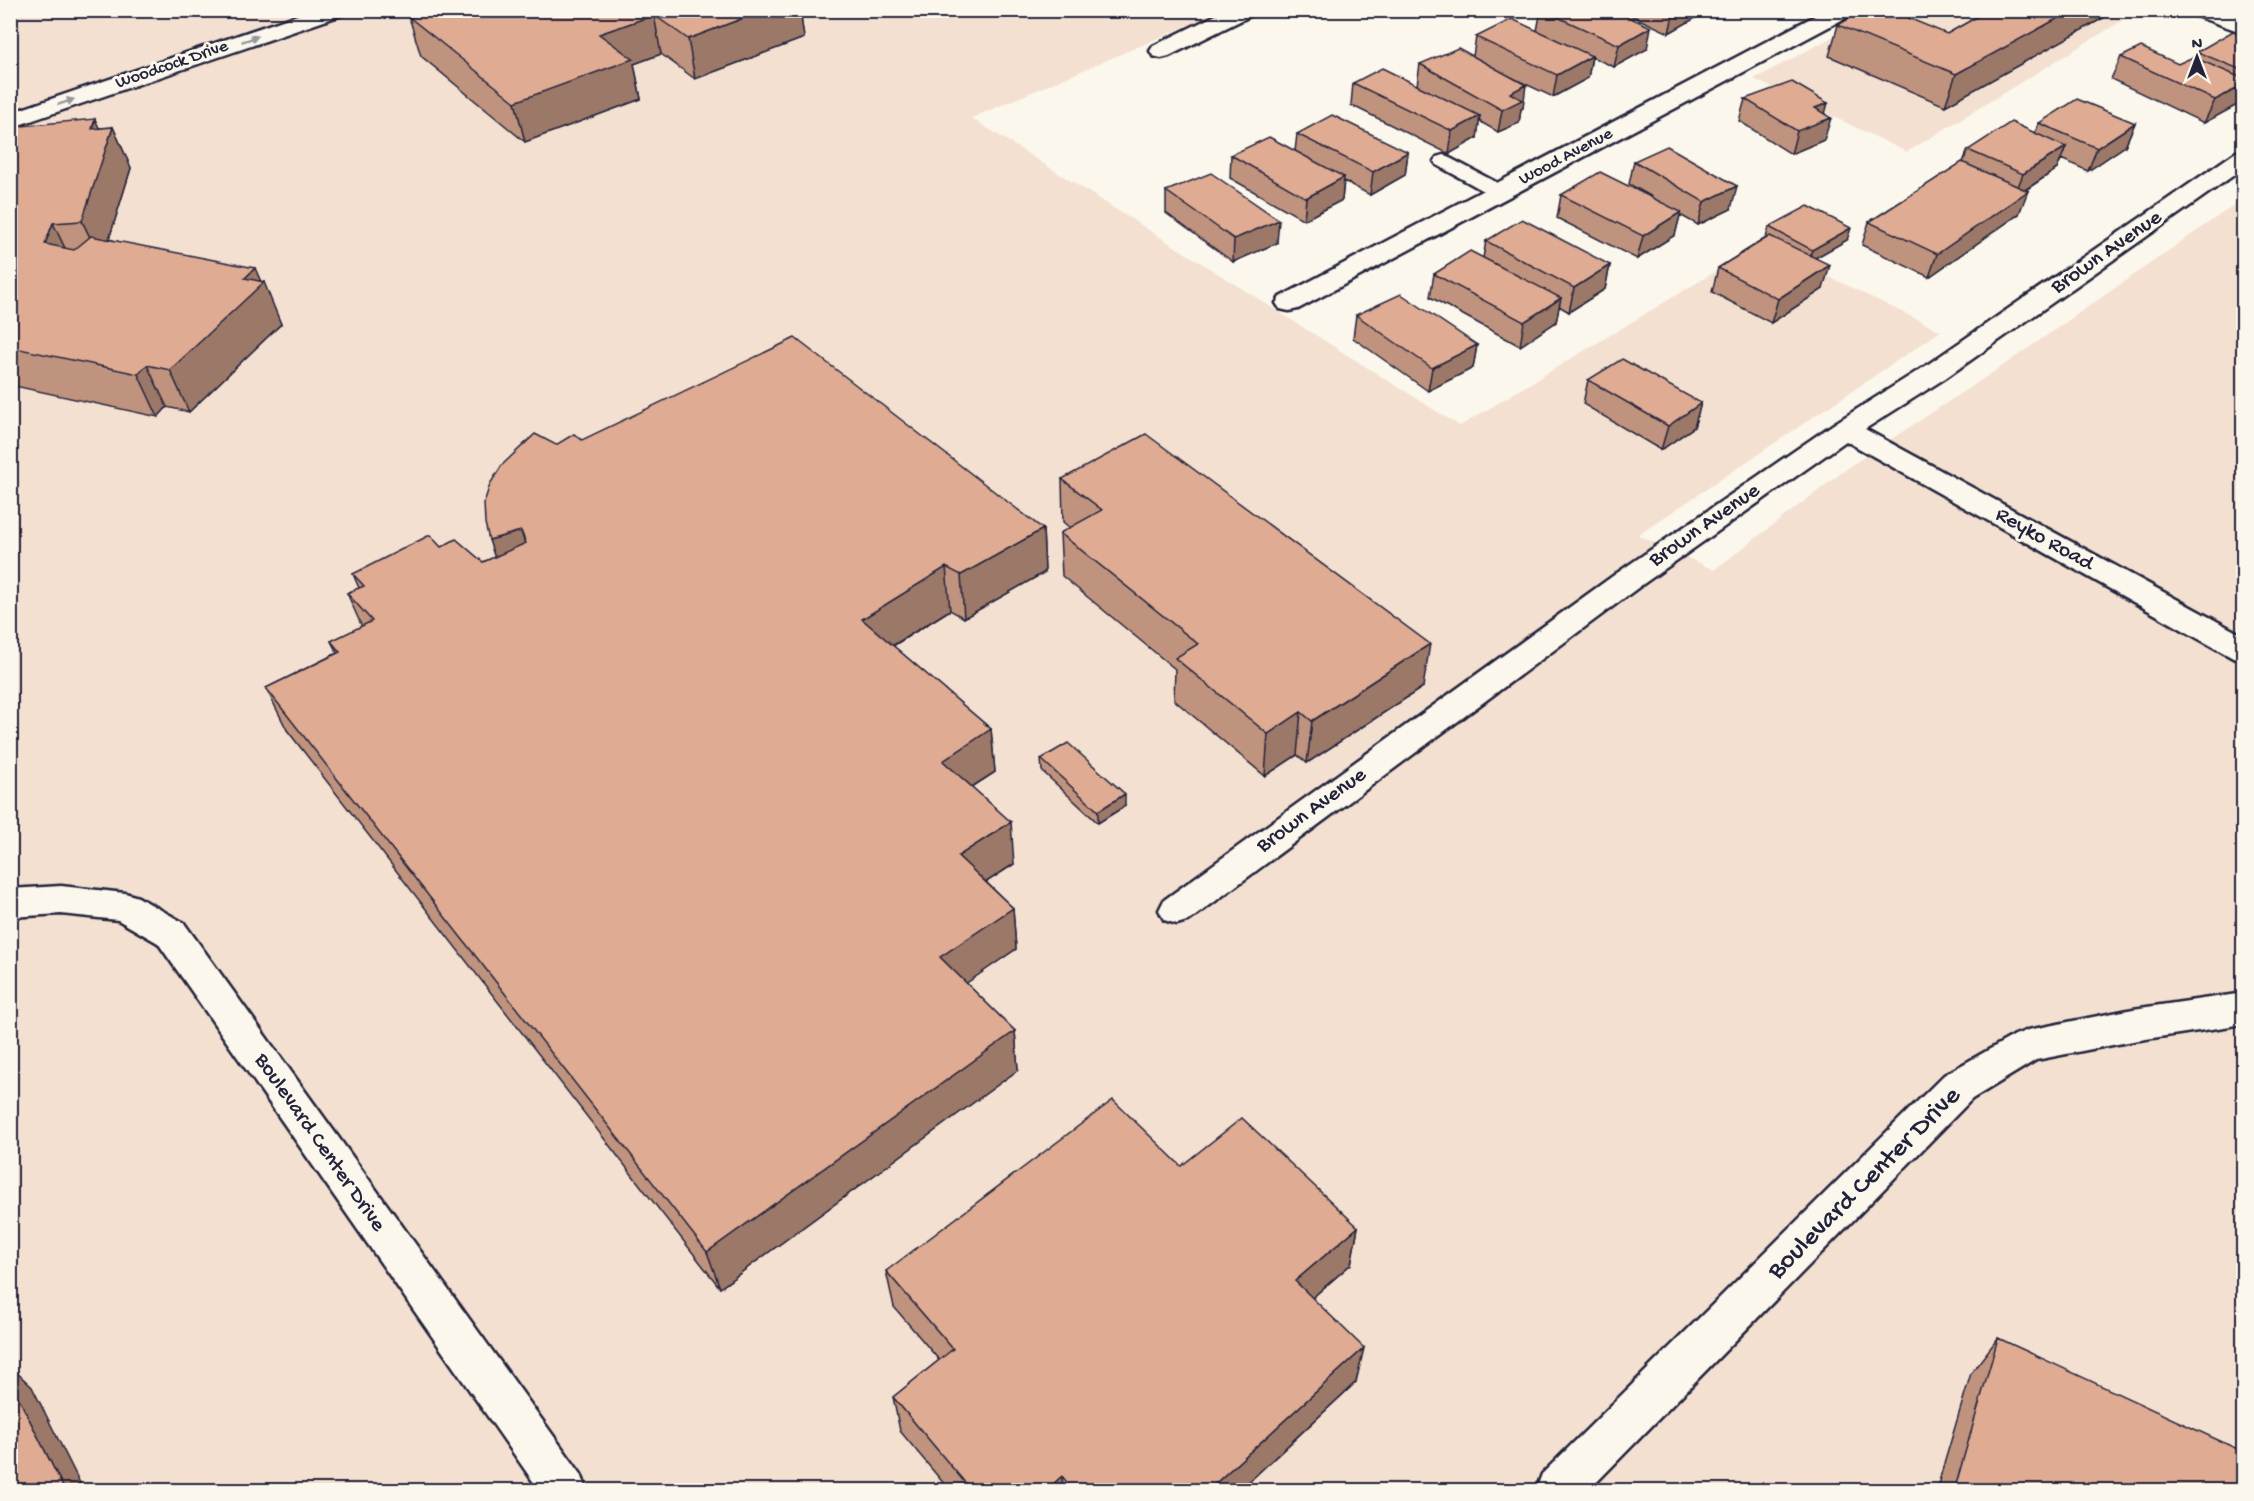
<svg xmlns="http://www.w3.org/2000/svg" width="2254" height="1501" viewBox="0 0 2254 1501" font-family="'Gochi Hand',sans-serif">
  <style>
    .built { fill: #f3e0d1 }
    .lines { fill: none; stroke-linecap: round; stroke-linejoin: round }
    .lane-casing { stroke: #22223b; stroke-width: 5 }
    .street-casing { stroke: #22223b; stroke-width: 5 }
    .secondary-casing { stroke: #22223b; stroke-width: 5 }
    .lane { fill: #fbf7ec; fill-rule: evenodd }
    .street { fill: #fbf7ec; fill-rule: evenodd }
    .secondary { fill: #fbf7ec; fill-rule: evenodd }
    .wall { fill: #c0937e; stroke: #22223b; stroke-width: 1.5 }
    .shaded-wall { fill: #9c7867; stroke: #22223b; stroke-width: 1.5 }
    .building { fill: #dfab93; stroke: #22223b; stroke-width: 1.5 }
    .oneway { fill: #99979c }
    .labels { text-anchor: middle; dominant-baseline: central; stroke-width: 6; stroke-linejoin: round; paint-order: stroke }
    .far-street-label { font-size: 18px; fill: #22223b; stroke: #fbf7ec }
    .street-label { font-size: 22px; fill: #22223b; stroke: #fbf7ec }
    .near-street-label { font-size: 27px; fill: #22223b; stroke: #fbf7ec }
  </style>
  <rect width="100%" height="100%" fill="#fbf7ec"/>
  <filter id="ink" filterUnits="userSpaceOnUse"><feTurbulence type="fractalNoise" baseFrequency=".0167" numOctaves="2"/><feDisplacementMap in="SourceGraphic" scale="12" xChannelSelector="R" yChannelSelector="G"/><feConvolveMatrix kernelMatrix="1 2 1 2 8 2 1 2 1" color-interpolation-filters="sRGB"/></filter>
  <g filter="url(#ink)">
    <path class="built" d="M10,11H1222L971,118L1460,426L1761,244L1941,331L1638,535L1714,570L1852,465L2007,363L2243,199V1490H11Z
      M1881,11H2138L1907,152L1754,79Z"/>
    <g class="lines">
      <g class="lane-casing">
        <path id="lane" d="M1444,155L1507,188L1510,192L1507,196L1500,198L1493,196L1437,165L1434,161L1437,157Z"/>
      </g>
      <g class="street-casing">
        <path id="street" d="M312,10H344L342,15L10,128V113Z
          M1226,10H1254L1252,15L1169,56L1161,58L1153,56L1150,51L1153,46Z
          M1826,10H1853L1851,15L1298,309L1289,311L1280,309L1276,303L1280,297Z
          M2244,150V168L1944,379L1865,429L2244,636V661L2233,658L1846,441L1639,587L1190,920L1177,924L1164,920L1159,910L1164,900L1617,573L1835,423L1924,367L2236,152Z
          M61,886L125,893L138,897L184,923L581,1474L587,1490H539L158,943L118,920L61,914L10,917V889Z
          M2244,993V1024L2133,1041L2036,1060L1972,1099L1589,1490H1536L1542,1474L1944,1075L2015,1035L2028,1030L2133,1009Z"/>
      </g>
      <g class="secondary-casing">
        <path id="secondary" d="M2191,10H2221L2244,19V33L2193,15Z"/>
      </g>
      <use href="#lane" class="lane"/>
      <use href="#street" class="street"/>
      <use href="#secondary" class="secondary"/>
    </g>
    <path class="wall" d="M800,10L804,38L695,79L661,54L634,64L641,99L525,142L421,56L409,17Z
      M1035,10H1052L1042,15Z
      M1541,10L1647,49L1614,67L1592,57L1588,78L1553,97L1511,77L1523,108L1521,109L1519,123L1498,132L1479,121L1477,138L1449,154L1351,105L1353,83L1417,85L1420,64L1473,56L1476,37L1537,31Z
      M1619,10H1699L1697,17L1669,33Z
      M1989,10H2114V12L1945,106L1829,56L1838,25L1947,34Z
      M2244,35V97H2243L2239,104L2204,123L2111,79L2121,57L2178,64L2195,57L2197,52Z
      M1745,99L1825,114L1824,140L1791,154L1739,121Z
      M2039,123H2135L2125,146L2088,171L2061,159L2057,169L2026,190L2019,214L1929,277L1862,245L1869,222L1963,162L1968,150L2035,133Z
      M10,127L99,128L113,127L131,168L109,239L261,281L281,324L189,412L167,407L158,417L10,385Z
      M1297,134L1408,152L1405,175L1370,195L1344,181L1342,200L1304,220L1230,178L1231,155L1295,151Z
      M1634,161L1731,209L1698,225L1680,215L1675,235L1637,259L1557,218L1561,195L1652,197L1629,184Z
      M1166,191L1277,243L1233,262L1166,213Z
      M1769,227L1847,240L1815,258L1823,289L1771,323L1712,292L1718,268L1766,238Z
      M1486,241L1610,265L1605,289L1569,312L1559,306L1556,322L1520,346L1430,297L1434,274L1483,258Z
      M1356,315L1477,345L1473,368L1428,391L1353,338Z
      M1588,380L1701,403L1694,427L1661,450L1583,404Z
      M582,440L1043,529L1045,572L964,618L950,610L893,646L991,729L995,772L972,787L1014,864L986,882L1013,908L1016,949L966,983L1015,1031L1018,1070L720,1288L287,730L266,688L337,653L331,641L362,627L347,593L359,588L353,574L441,547L483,562L495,557L556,445Z
      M1062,479L1423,687L1307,763L1297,755L1265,776L1174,700L1175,669L1062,576L1060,533L1070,528L1063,522Z
      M1041,759L1125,806L1098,823L1042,771Z
      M1181,1166L1358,1227L1351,1264L1312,1298L1356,1382L1239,1491H950L900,1431L893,1397L939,1360L894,1307L886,1271Z
      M1998,1338L2244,1491H1936L1971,1373Z"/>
    <path class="shaded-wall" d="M765,10H800L804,38L695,79L688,39Z
      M1042,10H1052L1042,15Z
      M1699,10L1697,17L1669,33L1674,11Z
      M2073,10H2114V12L1945,106L1956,74Z
      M654,15L661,54L634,64L641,99L525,142L515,102L599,34Z
      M1651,27L1647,49L1614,67L1619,45Z
      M1592,56L1588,78L1553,97L1557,75Z
      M1526,85L1523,108L1521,109L1519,123L1498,132L1502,110L1510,93Z
      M2244,85V95L2239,104L2204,123L2215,100Z
      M1828,103L1823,121L1831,118L1824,140L1791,154L1797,131L1815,108Z
      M1480,116L1477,138L1449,154L1452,131Z
      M95,119L107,145L113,127L131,168L102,262L82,221L92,129Z
      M2135,123L2125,146L2088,171L2097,148Z
      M2066,147L2057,169L2014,197L2023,174Z
      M1408,152L1405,175L1370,195L1373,172Z
      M1344,177L1342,200L1304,220L1306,198Z
      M1737,186L1731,209L1698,225L1704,202Z
      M2028,191L2019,214L1929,277L1937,254Z
      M1681,212L1675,235L1637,259L1643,236Z
      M1279,220L1277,243L1233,262L1234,239Z
      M53,223L73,265L45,244Z
      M1851,228L1847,240L1808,262L1812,250Z
      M1610,265L1605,289L1569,312L1574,288Z
      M1830,265L1823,289L1771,323L1778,299Z
      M255,268L262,284L264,282L281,324L189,412L170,370L245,278Z
      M1561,298L1556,322L1520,346L1524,322Z
      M1477,345L1473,368L1428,391L1432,368Z
      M147,365L167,407L158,417L138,374Z
      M1701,403L1694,427L1661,450L1668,426Z
      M1043,529L1045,572L964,618L961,575Z
      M521,531L534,574L503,583L489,540Z
      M946,567L950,610L868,661L862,619Z
      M1430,644L1423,687L1307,763L1312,721Z
      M1301,712L1297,755L1265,776L1268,734Z
      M991,729L995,772L947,803L943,761Z
      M1125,794V806L1098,823V811Z
      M1011,822L1014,864L962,898L958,856Z
      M1013,908L1016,949L945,998L940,957Z
      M1015,1031L1018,1070L720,1288L707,1252Z
      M1358,1227L1351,1264L1290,1317L1295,1281Z
      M1364,1348L1356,1382L1239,1491H1207Z
      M10,1366L32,1387L84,1491H65L10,1381Z
      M1062,1476L1063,1491H1045Z"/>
    <path class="building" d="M427,10H765L688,39L654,15L599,34L633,59L515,102L409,17Z
      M1542,10H1613L1651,27L1619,45Z
      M1864,10H1889L1947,34L1989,10H2073L1956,74L1838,25Z
      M1512,19L1592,56L1557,75L1476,37Z
      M2233,31L2244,35V71L2197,52Z
      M2141,47L2178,64L2193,57L2244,79V85L2215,100L2121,57Z
      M1458,48L1526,85L1510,93L1522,100L1502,110L1420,64Z
      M1382,68L1480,116L1452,131L1353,83Z
      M1792,82L1828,103L1815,108L1831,118L1797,131L1745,99Z
      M2077,99L2135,123L2097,148L2039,123Z
      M1332,115L1408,152L1373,172L1297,134Z
      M95,119L92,129L113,127L82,221L53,223L45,244L74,250L91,236L255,268L245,278L264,282L170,370L147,365L138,374L10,347V127Z
      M2011,122L2066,147L2023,174L1968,150Z
      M1269,137L1344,177L1306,198L1231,155Z
      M1667,146L1737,186L1704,202L1634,161Z
      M1962,162L2028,191L1937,254L1869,222Z
      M1600,172L1681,212L1643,236L1561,195Z
      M1211,173L1279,220L1234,239L1166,191Z
      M1808,206L1851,228L1812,250L1769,227Z
      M1522,219L1610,265L1574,288L1486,241Z
      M1770,236L1830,265L1778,299L1718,268Z
      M1470,251L1561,298L1524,322L1434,274Z
      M1401,294L1477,345L1432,368L1356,315Z
      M795,338L1043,529L961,575L946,567L862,619L991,729L943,761L1011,822L958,856L1013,908L940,957L1015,1031L707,1252L266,688L340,652L331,641L372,621L347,593L364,586L353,574L430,535L441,547L456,539L483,562L526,543L521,531L489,540L485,523L484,503L490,484L502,465L535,434L556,445L574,434L582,440Z
      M1622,359L1701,403L1668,426L1588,380Z
      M1146,434L1430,644L1312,721L1301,712L1268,734L1175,658L1198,644L1060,533L1102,510L1062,479Z
      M1068,743L1125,794L1098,811L1041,759Z
      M1113,1100L1181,1166L1242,1118L1358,1227L1295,1281L1364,1348L1207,1491H1074L1062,1476L1045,1491H972L893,1397L953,1349L886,1271Z
      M1998,1338L2244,1452V1491H1954Z
      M10,1381L65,1491H10Z"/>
    <defs><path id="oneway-solid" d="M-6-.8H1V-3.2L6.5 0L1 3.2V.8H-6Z" transform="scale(1.5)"/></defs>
    <g class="oneway">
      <use href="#oneway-solid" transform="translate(250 39) rotate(-19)"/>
      <use href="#oneway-solid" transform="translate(66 102) rotate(-19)"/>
    </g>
  </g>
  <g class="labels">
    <g class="far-street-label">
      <text transform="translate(172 65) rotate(-19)">Woodcock Drive</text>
      <text transform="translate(1566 157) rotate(-28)">Wood Avenue</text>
    </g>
    <g class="street-label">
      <text transform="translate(2107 253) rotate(-35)">Brown Avenue</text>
      <text transform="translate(1705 526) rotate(-35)">Brown Avenue</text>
      <text transform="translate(2044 540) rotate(29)">Reyko Road</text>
      <text transform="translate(1312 811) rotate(-36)">Brown Avenue</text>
      <text transform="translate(319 1143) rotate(55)">Boulevard Center Drive</text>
    </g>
    <g class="near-street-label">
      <text transform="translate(1865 1184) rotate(-45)">Boulevard Center Drive</text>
    </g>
  </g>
  <rect width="2254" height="1501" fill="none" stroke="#fbf7ec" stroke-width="36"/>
  <rect x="18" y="18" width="2218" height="1465" fill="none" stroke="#22223b" stroke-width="2" filter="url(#ink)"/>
  <g transform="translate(2197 57)" stroke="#fbf7ec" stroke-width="4.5" paint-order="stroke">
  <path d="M0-4.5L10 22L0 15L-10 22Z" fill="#22223b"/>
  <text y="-9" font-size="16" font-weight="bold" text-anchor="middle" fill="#22223b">N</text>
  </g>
</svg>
